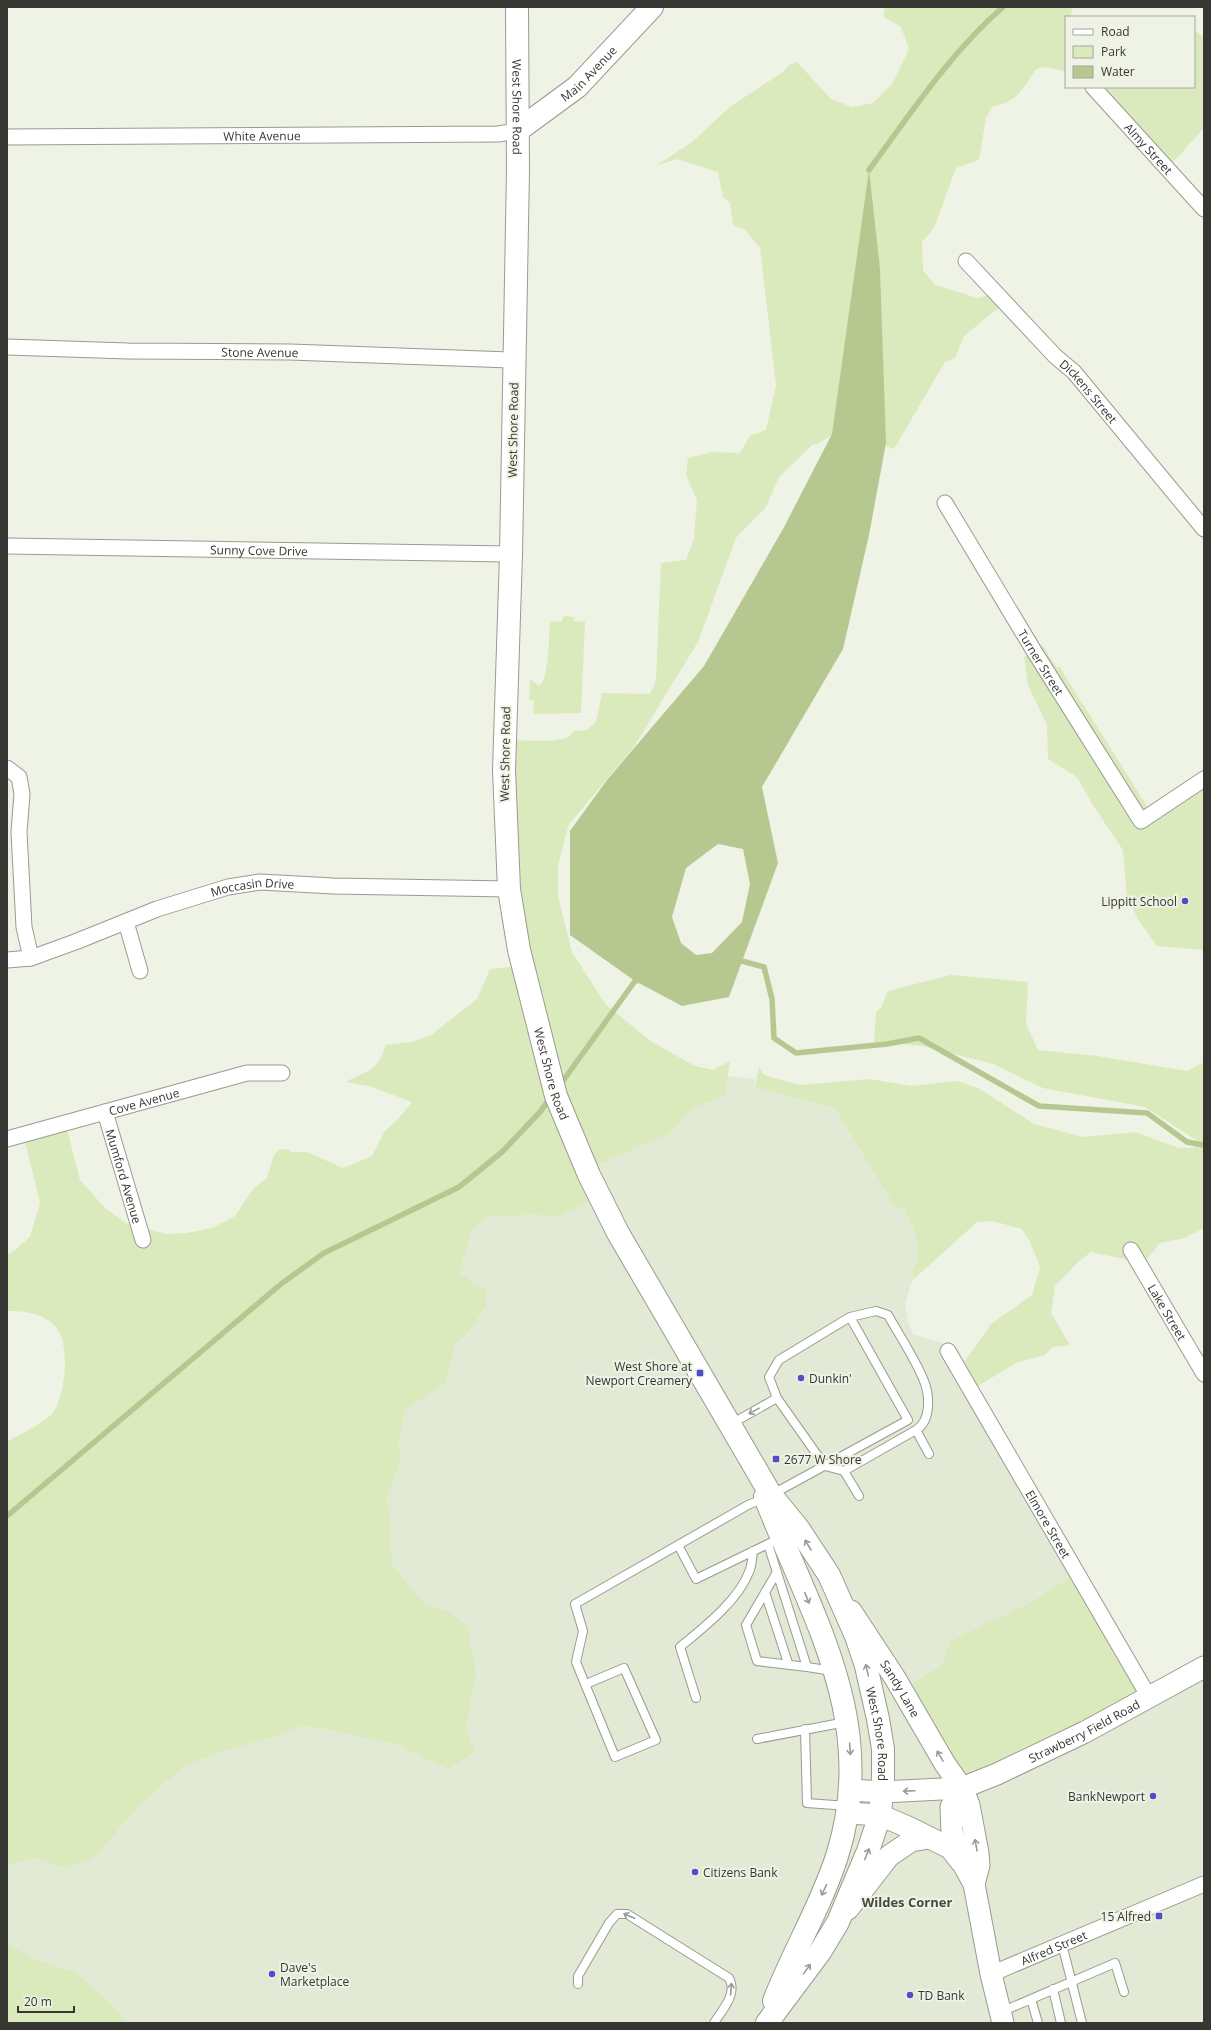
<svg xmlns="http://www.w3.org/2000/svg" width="1211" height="2030" viewBox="0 0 1211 2030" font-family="'Open Sans',sans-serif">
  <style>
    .built { fill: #e2e9d4 }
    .green { fill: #daeabc }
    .water { fill: #b6c890; fill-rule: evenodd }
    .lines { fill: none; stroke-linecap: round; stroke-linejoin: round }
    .stream { stroke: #b6c890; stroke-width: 5.5 }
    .lane-casing { stroke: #989c90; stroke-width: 10 }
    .street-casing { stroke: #989c90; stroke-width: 17 }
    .secondary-casing { stroke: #989c90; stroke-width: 23 }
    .primary-casing { stroke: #989c90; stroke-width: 24 }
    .lane { stroke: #fff; stroke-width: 8 }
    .street { stroke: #fff; stroke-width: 15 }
    .secondary { stroke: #fff; stroke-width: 21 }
    .primary { stroke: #fff; stroke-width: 22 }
    .oneway { stroke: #9a9b98 }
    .poi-dot { fill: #514dc4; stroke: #eef3e5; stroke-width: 1.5 }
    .labels { text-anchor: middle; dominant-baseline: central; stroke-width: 4; stroke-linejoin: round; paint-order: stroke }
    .street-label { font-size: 12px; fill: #363732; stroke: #eef3e5 }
    .poi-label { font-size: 12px; fill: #363732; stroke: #eef3e5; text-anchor: start }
    .neighbourhood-label { font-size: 13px; font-weight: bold; fill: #464a3f; stroke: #eef3e5 }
  </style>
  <rect width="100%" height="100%" fill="#eef3e5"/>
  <path class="built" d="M728,1076L755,1079V1087L836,1109L896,1209L904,1208L920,1246L917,1264L910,1273L915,1278L911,1283L905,1304L908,1322L913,1334L943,1343L959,1367L1076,1573L1033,1601L950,1641L943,1664L904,1689L950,1792L1204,1671V2023H126L113,2005L76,1974L38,1960L7,1944V1865L37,1858L64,1868L183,1767L216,1753L272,1738L298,1727H314L395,1744L448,1769L466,1729L476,1673L450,1612L424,1603L392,1565L390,1510L386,1501L402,1456L398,1445L405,1410L446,1383L456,1343L468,1335L486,1288L472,1283L460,1272L472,1228L489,1216L519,1217L527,1213L554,1218L594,1200L584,1171L669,1134L692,1109L725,1095Z"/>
  <path class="green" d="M894,7H1073L1070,17H1066V71L1045,67L1036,69C1023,89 1017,102 992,107L986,118L979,160L956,168L934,228L922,242L923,270L935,285L978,298L992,294L1002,305L964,336L955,358L945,362L894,449L875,443L849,424L819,443L812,445L779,477L766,507L736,538L698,642L633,748L569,824L558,865V897L572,952L606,1005L652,1042L695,1066L713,1070L730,1061L725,1095L692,1109L669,1134L584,1171L594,1200L554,1218L527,1213L519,1217L489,1216L472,1228L460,1272L472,1283L486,1288V1305L467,1335L456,1343L446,1383L405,1410L398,1445L402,1456L386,1501L390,1510L392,1565L424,1603L450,1612L467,1626L476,1673L466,1729L475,1752L448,1769L395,1744L314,1727H298L272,1738L216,1753L183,1767L142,1803L93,1858L64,1868L37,1858L7,1865V1441C18,1436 41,1424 50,1416C66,1401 72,1338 53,1324C40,1313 24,1311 7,1311V1254L13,1252L30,1237L40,1203L24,1137L66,1125L80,1180L105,1208L126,1223L166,1234L187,1233L212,1228L235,1216L253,1189L267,1178L274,1155L280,1149L290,1150V1152H307L343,1168L372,1156L385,1131L398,1119L412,1102L369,1086L346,1082C371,1068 376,1074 386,1045L412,1042L431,1035L477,999L490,969L516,966L503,740L550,741L567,738L575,731L587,730L596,722L602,693L650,694L656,680L661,563L686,560L694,539L697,500L686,475L688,458L712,452L740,453L750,436L766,430L776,385L760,248L745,230L733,225L730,203L723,197L718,172L677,159L656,166L692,142L731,106L783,72L790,64L797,62L831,99L852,107L873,103L892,84L909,49L901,27L884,17V9Z
    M1194,30L1204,37V128L1165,171L1088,87H1194Z
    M564,616L573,617L574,621L585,622L581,713L533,714L534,700L529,701L530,679L539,686C549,681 549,633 550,621L561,622Z
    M1043,646L1057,668L1059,666L1150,811L1204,779V950L1157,946L1138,919L1127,897L1123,850L1094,807L1077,777L1048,759L1047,725L1028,685L1024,657Z
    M951,975L1028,982L1026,1024L1038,1050L1097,1056L1187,1071L1204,1062V1228L1185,1238L1160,1243L1144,1263L1091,1252L1079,1261L1055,1286L1051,1313L1070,1345L1053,1347L1045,1355L1016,1363L973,1389L962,1365L991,1324L1032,1295L1040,1267L1030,1242L1022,1229L993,1221L977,1222L915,1278L910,1273C928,1251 913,1231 904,1208L896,1209L836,1109L755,1087L759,1067L764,1075L800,1085L869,1079L912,1086L958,1081L980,1089L1034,1124L1083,1137L1135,1132L1179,1148H1193L1198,1141L1145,1107L1043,1088L993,1064L923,1046L874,1042L876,1012L881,1008L888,991Z
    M1076,1573L1149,1694L956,1794L904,1689L943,1664L950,1641L1033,1601Z
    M7,1944L38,1960L76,1973L113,2005L126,2023H7Z"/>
  <path class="water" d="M869,170L880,269L886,443L869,535L843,649L762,787L778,863L729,997L682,1006L635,981L570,935V831L607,780L704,666L783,529L832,434ZM718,844L743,849L750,884L742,922L712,953L696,955L681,943L672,917L686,868Z"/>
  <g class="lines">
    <path class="stream" d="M869,170C911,113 950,53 1003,7
      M735,963L742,961L764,967L772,999L774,1038L796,1053L887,1044L919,1038L1039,1106L1147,1113L1187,1142L1204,1145
      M560,1085L635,981L642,980
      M7,1516L281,1284L324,1253L459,1187L502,1152L540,1112L551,1097"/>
    <g class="lane-casing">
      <path id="lane" d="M876,1311L888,1315C899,1335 916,1360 924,1381C930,1396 931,1421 916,1430L844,1471L825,1466L777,1398L769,1377L779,1360L850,1317Z
        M731,1424L777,1398
        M916,1430L929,1454
        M844,1471L859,1496
        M771,1495L908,1420L850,1317
        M768,1544L807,1667L833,1671
        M678,1545L696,1579L772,1542
        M777,1572L746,1625L757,1661L807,1667
        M765,1592L788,1663
        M586,1684L624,1668L656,1740L615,1757L576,1662L583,1631L575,1604L748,1505L765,1498
        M696,1698L680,1647C703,1628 738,1601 749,1572C752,1566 752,1558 753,1551
        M805,1729L807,1803L848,1806
        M757,1739L846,1722
        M1062,1944L1082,2023
        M578,1984V1976L609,1923L617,1914H627L729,1978C738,1994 722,2010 714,2023
        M1053,1989L1061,2023
        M1031,1999L1038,2023
        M1001,2012L1115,1963L1124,1992"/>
    </g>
    <g class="street-casing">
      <g id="street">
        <path id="s1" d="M1093,87L1204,209"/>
        <path id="s2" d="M7,137L498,134L517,131"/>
        <path id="s3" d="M966,261L1055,356L1074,372L1204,529"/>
        <path id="s4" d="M7,347L128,351L290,352L513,360"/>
        <path id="s5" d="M945,503L1034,651L1141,821L1204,779"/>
        <path id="s6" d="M7,546L511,554"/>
        <path d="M7,768L19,777L22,794L19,832L24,927L31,958"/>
        <path d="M126,922L140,971"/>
        <path id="s7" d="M7,960L31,958L75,942L157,909L228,887L260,882L333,886L509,889"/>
        <path id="s8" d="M105,1112L143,1240"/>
        <path id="s9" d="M7,1139L247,1073H282"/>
        <path id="s10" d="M1131,1250L1204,1374"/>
        <path id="s11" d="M948,1351L1149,1697"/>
        <path id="s12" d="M991,1974L1204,1884"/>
      </g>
    </g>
    <g class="secondary-casing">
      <g id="secondary">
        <path id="s13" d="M851,1611L895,1678L945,1764L962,1788L969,1805L978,1853L979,1865L974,1884"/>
        <path d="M962,1788L951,1807L952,1832L963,1864L974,1884L991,1974L1003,2023"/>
        <path id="s14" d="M851,1790L882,1792L962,1788L997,1774L1085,1732L1204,1667"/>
        <path d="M848,1813L880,1815L910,1828L950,1848L961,1862"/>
        <path d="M848,1909L889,1856L911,1841L929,1838"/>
      </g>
    </g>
    <g class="primary-casing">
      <g id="primary">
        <path id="s15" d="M517,7L518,170L511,554L504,770L509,889L519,950L556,1096L589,1175L618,1233L771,1495L798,1528L829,1575L856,1636L866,1666L878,1719L883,1749V1778L880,1815L868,1851L838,1922L820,1952L767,2023"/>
        <path id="s16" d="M517,131L577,87L652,7"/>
        <path d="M765,1497C812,1618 880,1722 837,1856C821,1906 793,1952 774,2001"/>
      </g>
    </g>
    <use href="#lane" class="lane"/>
    <use href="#street" class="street"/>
    <use href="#secondary" class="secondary"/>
    <use href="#primary" class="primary"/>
  </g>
  <defs><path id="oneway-shaft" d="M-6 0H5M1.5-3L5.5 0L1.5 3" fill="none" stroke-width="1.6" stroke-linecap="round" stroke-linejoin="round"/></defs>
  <g class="oneway">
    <use href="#oneway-shaft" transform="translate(754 1411) rotate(151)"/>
    <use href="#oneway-shaft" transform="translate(808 1545) rotate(-121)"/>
    <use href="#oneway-shaft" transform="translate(807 1598) rotate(68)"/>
    <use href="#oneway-shaft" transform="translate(867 1670) rotate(-103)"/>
    <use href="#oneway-shaft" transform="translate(850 1749) rotate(86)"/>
    <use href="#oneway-shaft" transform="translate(940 1756) rotate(-120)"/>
    <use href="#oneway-shaft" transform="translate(909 1791) rotate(178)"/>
    <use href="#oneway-shaft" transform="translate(976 1845) rotate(-100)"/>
    <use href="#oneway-shaft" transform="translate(867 1854) rotate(-68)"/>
    <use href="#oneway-shaft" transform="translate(824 1890) rotate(116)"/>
    <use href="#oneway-shaft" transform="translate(629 1916) rotate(-157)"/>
    <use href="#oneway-shaft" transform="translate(807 1969) rotate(-54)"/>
    <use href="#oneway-shaft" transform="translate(731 1989) rotate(-86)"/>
  </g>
  <g class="poi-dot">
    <circle cx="1185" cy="901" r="4"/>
    <rect x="696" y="1369" width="8" height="8" rx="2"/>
    <circle cx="801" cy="1378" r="4"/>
    <rect x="772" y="1455" width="8" height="8" rx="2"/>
    <circle cx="1153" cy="1796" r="4"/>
    <circle cx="695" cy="1872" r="4"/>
    <rect x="1155" y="1912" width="8" height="8" rx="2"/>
    <circle cx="272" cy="1974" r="4"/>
    <circle cx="910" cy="1995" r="4"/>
  </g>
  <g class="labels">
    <g class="street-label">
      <text stroke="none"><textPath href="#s16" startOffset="92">Main Avenue</textPath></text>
      <text stroke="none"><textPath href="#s15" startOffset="100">West Shore Road</textPath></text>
      <text stroke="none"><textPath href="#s2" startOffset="255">White Avenue</textPath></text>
      <text stroke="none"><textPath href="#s1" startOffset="83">Almy Street</textPath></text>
      <text stroke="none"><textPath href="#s4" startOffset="253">Stone Avenue</textPath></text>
      <text stroke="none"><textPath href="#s3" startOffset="179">Dickens Street</textPath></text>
      <text transform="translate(513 430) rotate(-89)">West Shore Road</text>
      <text stroke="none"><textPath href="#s6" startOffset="252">Sunny Cove Drive</textPath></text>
      <text stroke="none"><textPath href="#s5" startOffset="186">Turner Street</textPath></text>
      <text transform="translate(505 754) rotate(-89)">West Shore Road</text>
      <text stroke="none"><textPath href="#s7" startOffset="258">Moccasin Drive</textPath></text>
      <text stroke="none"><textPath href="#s15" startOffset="1072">West Shore Road</textPath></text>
      <text stroke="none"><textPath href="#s9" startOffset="142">Cove Avenue</textPath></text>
      <text stroke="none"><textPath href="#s8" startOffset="67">Mumford Avenue</textPath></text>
      <text stroke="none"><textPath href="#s10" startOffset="72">Lake Street</textPath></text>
      <text stroke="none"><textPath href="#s11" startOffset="200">Elmore Street</textPath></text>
      <text stroke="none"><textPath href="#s13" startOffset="92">Sandy Lane</textPath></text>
      <text stroke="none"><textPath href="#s14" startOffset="246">Strawberry Field Road</textPath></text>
      <text stroke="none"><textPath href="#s15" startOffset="1815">West Shore Road</textPath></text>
      <text stroke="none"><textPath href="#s12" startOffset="68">Alfred Street</textPath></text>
    </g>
    <g class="poi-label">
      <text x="1177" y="901" text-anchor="end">Lippitt School</text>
      <text x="692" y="1366" text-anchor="end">West Shore at<tspan x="692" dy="14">Newport Creamery</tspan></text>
      <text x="809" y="1378">Dunkin'</text>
      <text x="784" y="1459">2677 W Shore</text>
      <text x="1145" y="1796" text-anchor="end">BankNewport</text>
      <text x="703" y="1872">Citizens Bank</text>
      <text x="1151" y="1916" text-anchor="end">15 Alfred</text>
      <text x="280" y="1967">Dave's<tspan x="280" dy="14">Marketplace</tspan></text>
      <text x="918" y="1995">TD Bank</text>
    </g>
    <g class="neighbourhood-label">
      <text x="907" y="1902">Wildes Corner</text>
    </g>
  </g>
  <rect width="1211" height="2030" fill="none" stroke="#363732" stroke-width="16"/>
  <rect x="1065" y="16" width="130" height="72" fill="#eef3e5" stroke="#a4a89d"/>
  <rect x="1073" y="29" width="20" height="6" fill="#ffffff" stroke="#a4a89d"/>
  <text x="1101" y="36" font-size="12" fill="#363732">Road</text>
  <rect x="1073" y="46" width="20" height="12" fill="#daeabc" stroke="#a4a89d"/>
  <text x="1101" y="56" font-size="12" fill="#363732">Park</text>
  <rect x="1073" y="66" width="20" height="12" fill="#b6c890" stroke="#a4a89d"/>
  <text x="1101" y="76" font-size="12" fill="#363732">Water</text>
  <path d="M18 2006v6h56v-6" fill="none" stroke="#363732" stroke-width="2"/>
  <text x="24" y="2006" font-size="12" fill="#363732" stroke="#eef3e5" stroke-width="3" paint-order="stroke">20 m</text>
</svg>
